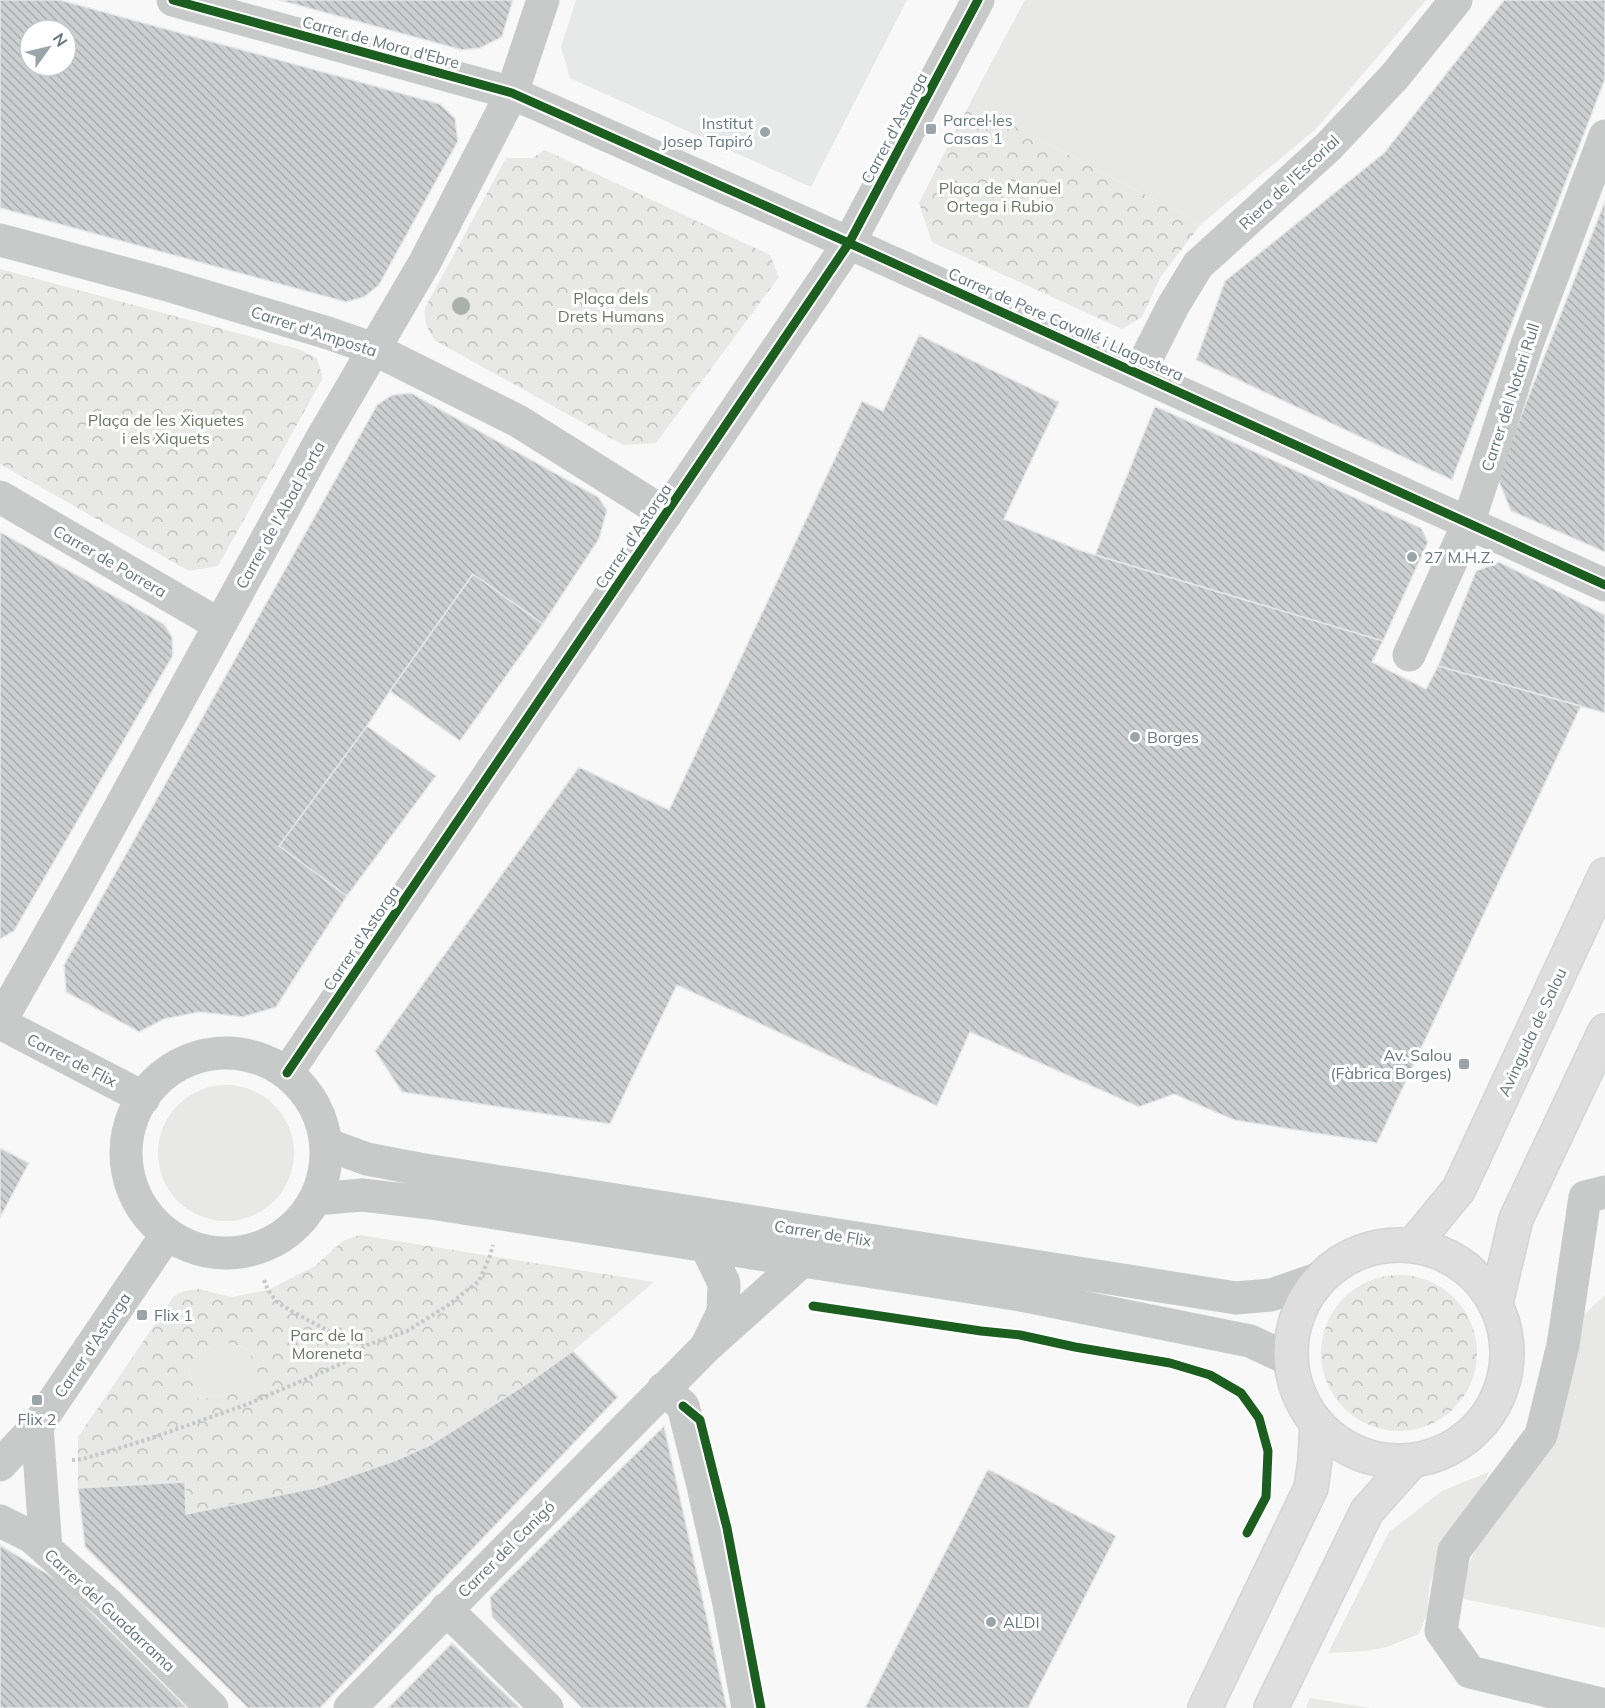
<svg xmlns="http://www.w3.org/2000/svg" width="1605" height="1708" viewBox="0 0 1605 1708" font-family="Mulish,sans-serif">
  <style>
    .built { fill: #e7e9e8 }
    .grass { fill: #e8e9e6 }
    .park { fill: url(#park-crowns); fill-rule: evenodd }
    .building { fill: url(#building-back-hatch); stroke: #e8e8e8; stroke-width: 1.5; fill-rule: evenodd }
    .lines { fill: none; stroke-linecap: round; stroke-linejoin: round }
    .major-casing { stroke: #d3d4d4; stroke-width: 36 }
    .path { stroke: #c5c7c8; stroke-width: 4; stroke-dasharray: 3 3; stroke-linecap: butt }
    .minor { stroke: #c8c9c9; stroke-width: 33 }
    .major { stroke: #dedede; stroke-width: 33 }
    .cycleway-casing { stroke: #fff; stroke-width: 13 }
    .cycleway { stroke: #1b5e20; stroke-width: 9 }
    .tree { fill: #aab1a8 }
    .poi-dot { fill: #99a5a9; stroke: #fff; stroke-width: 2 }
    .labels { text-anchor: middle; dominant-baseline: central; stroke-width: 6; stroke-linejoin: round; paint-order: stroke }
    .street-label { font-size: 16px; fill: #66787e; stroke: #fff }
    .poi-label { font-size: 16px; fill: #66787e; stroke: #fff; text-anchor: start }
    .park-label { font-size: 16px; fill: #6b7766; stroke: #fff }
  </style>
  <defs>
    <pattern id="park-crowns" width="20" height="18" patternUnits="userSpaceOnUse" patternTransform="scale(1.5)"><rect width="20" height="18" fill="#e8e9e6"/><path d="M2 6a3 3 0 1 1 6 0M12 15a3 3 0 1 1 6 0" fill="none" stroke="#c0c2c0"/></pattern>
    <pattern id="building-back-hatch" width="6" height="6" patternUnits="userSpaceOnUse" patternTransform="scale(1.5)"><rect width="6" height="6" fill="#cccecf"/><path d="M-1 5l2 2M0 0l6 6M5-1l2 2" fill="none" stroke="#a9acad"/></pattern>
  </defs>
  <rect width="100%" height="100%" fill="#f8f8f8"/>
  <path class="built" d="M576,0H907L811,187L570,78L561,47Z"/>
  <path class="grass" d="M1025,0H1426L1316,129L1201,224L970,103Z
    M158 1153a68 68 0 1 1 136 0a68 68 0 1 1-136 0Z
    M1605,1295V1628L1464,1599L1459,1587L1576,1322Z
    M224,1342L240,1346L250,1352L259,1385L199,1400L188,1368C198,1351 206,1347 224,1342Z
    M1489,1472L1478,1497L1444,1548L1430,1583L1427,1614L1419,1634L1387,1647L1366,1651L1328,1653L1389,1532L1442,1491Z
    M1310,1698L1370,1708H1306Z"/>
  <path class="park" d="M970,103L1201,224L1160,278L1142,317L1122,329L932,242L919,203Z
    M545,150L770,255L779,277L656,443L623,445L436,341C427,330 424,322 425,308L506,158H532Z
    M0,269L301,350L317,358L323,378L218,566L189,571L0,464Z
    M359,1235L654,1282L573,1351L528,1383L430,1445L393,1461L315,1488L186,1514L185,1482L78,1488V1437L174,1296L184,1291L199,1289L231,1297L268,1290L315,1266L343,1241ZM225,1342L240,1346L250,1352L258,1385L199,1400L188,1368C198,1351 206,1347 225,1342Z
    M1321 1353a78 78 0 1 1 156 0a78 78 0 1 1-156 0Z"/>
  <path class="building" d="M0,0H60L440,104L455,118L458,141L379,285L364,297L346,302L0,208ZM30,30H66V66H30Z
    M279,0H513L502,37L480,48L462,50Z
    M1504,0H1605V79L1452,480L1196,360L1225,281L1384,153Z
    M1605,201V552L1511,511L1497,477Z
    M919,335L1059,402L1004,519L1079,550L1383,641L1372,662L1426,689L1438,666L1581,706L1377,1143L1234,1120L1174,1094L1139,1107L970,1032L937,1106L677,985L610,1124L402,1092L375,1051L579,767L669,810L862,401L883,411Z
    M411,393L598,497L607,510L599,539L543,624L473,574L390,691L367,726L279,846L347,896L276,1007L243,1017L200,1012L164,1019L139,1032L66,992L64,965L377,405L392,395Z
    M1155,406L1421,528L1428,542L1383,641L1095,555Z
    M0,532L164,624L172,637L173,655L14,931L0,939Z
    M1499,562L1605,615V713L1438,666L1476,571Z
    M473,574L543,624L460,741L390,691Z
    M367,726L436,776L347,896L279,846Z
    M0,1148L29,1163L0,1218Z
    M573,1351L618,1397L320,1708H248L85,1547L78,1488L185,1482L186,1514L315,1488L394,1461L430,1445L528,1383Z
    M664,1426L727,1708H582L492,1617L490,1597Z
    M988,1469L1116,1536L1028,1708H865Z
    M0,1545L61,1582L187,1708H0Z
    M452,1643L520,1708H388Z"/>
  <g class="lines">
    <g class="major-casing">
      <path id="major" d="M1291 1353a108 108 0 1 1 216 0a108 108 0 1 1-216 0Z
        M1413,1245L1459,1189L1605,875
        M1496,1303L1516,1219L1605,1031
        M1205,1708L1311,1488L1315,1460L1317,1423
        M1271,1708L1367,1511L1412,1461"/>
    </g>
    <path class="path" d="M264,1280L268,1290L277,1302L293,1312L336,1335L367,1345
      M72,1460L83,1459L152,1438L248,1404L343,1363L367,1345L407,1331L447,1306L479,1281L490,1256L493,1245"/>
    <path class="minor" d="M173,0L512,93L849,243L1605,585
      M0,240L164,284L328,333L374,349L518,421L666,514
      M1139,373L1173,306L1198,265L1329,146L1395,76L1456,0
      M0,497L220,625
      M1409,655L1468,524L1527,344L1605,136
      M0,1022L81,879L322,438L425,262L512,93L543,0
      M0,1023L144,1098
      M126 1153a100 100 0 1 1 200 0a100 100 0 1 1-200 0Z
      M287,1073L849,243L978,0
      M326,1144L367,1159L419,1169L1236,1298L1271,1295L1320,1278
      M1605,1192L1585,1197L1563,1345L1541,1435L1454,1551L1441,1631L1470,1672L1605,1705
      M315,1199L362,1195L431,1203L1021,1295L1250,1341L1291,1360
      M706,1246L724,1283L723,1312L708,1343
      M663,1389L683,1406L703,1486L729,1604L748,1708
      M37,1426L46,1549
      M0,1465L37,1426L167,1234
      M0,1521L32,1537L107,1603L212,1708
      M446,1609L547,1708
      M350,1708L706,1347L802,1261"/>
    <use href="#major" class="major"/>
    <g class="cycleway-casing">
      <path id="cycleway" d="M173,0L512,93L849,243L1605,585
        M287,1073L849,243L978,0
        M813,1306L981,1331L1020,1335L1075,1347L1170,1363L1210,1375L1241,1393L1259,1418L1268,1451L1266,1497L1247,1533
        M683,1406L700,1420L727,1528L761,1708"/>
    </g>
    <use href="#cycleway" class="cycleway"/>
  </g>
  <circle class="tree" cx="461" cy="306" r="9"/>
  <g class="poi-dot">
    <rect x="925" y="123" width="12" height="12" rx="3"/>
    <circle cx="765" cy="132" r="6"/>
    <circle cx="1412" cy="557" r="6"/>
    <circle cx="1135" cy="737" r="6"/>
    <rect x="1458" y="1058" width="12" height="12" rx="3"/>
    <rect x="136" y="1309" width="12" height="12" rx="3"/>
    <rect x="31" y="1394" width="12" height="12" rx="3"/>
    <circle cx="991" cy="1622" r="6"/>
  </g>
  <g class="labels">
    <g class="street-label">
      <text transform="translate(381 42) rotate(15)">Carrer de Mora d'Ebre</text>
      <text transform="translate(894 128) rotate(-62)">Carrer d'Astorga</text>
      <text transform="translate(1289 182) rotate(-43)">Riera de l'Escorial</text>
      <text transform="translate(1066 324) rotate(24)">Carrer de Pere Cavallé i Llagostera</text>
      <text transform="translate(314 331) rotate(18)">Carrer d'Amposta</text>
      <text transform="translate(1510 397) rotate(-72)">Carrer del Notari Rull</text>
      <text transform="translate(280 515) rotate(-61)">Carrer de l'Abad Porta</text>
      <text transform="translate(633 536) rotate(-56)">Carrer d'Astorga</text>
      <text transform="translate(110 561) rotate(30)">Carrer de Porrera</text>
      <text transform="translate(361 938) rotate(-56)">Carrer d'Astorga</text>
      <text transform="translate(1532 1032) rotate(-65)">Avinguda de Salou</text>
      <text transform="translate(72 1060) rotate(27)">Carrer de Flix</text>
      <text transform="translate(823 1233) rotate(9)">Carrer de Flix</text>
      <text transform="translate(92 1345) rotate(-56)">Carrer d'Astorga</text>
      <text transform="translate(506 1549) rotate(-45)">Carrer del Canigó</text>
      <text transform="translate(110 1610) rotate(43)">Carrer del Guadarrama</text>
    </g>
    <g class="poi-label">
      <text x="943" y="120">Parcel·les<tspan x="943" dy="18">Casas 1</tspan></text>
      <text x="753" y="123" text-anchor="end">Institut<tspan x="753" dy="18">Josep Tapiró</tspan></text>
      <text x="1424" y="557">27 M.H.Z.</text>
      <text x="1147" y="737">Borges</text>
      <text x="1452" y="1055" text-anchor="end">Av. Salou<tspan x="1452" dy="18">(Fàbrica Borges)</tspan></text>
      <text x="154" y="1315">Flix 1</text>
      <text x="37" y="1419" text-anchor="middle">Flix 2</text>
      <text x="1003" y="1622">ALDI</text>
    </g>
    <g class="park-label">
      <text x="1000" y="188">Plaça de Manuel<tspan x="1000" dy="18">Ortega i Rubio</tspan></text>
      <text x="611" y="298">Plaça dels<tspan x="611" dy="18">Drets Humans</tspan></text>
      <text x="166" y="420">Plaça de les Xiquetes<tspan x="166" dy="18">i els Xiquets</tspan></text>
      <text x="327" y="1335">Parc de la<tspan x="327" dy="18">Moreneta</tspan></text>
    </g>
  </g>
  <g transform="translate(48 48) rotate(56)"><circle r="28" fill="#ffffff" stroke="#c2c9cb" stroke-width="1.5"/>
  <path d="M0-4.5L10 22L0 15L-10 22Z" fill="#99a5a9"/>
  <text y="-9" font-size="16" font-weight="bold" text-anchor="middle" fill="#66787e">N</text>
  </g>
</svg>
